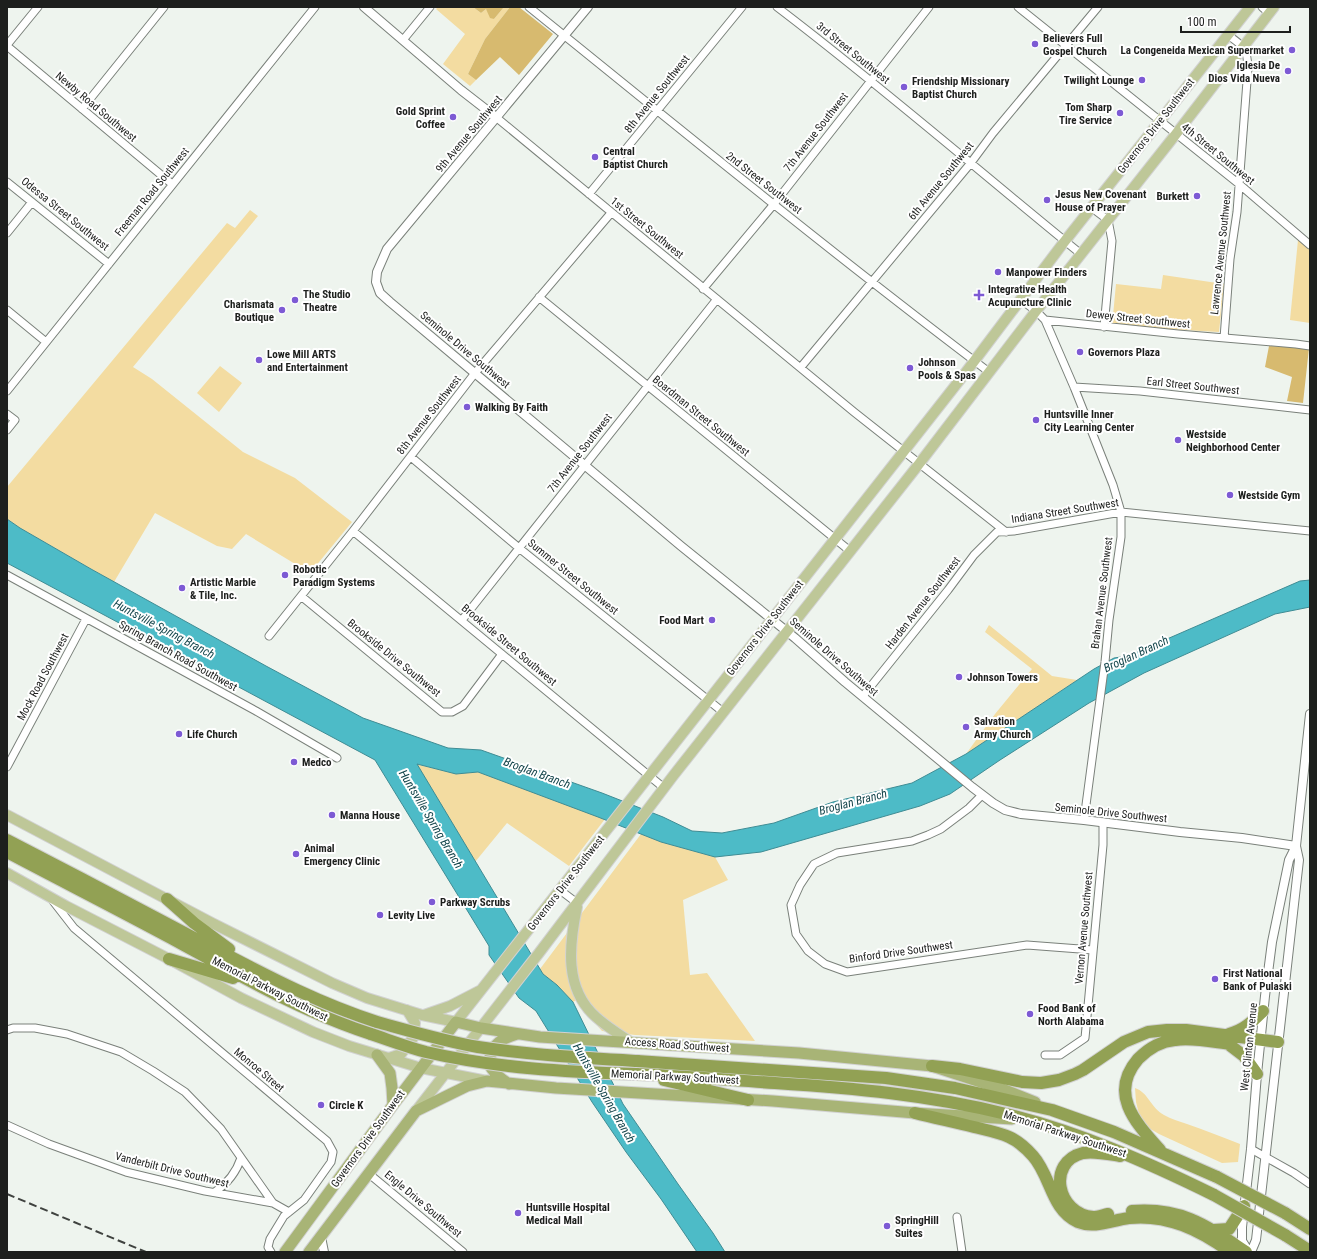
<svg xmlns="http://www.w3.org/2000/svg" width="1317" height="1259" viewBox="0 0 1317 1259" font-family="'Roboto Condensed',sans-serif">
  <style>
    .green { fill: #f3dca1 }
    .forest { fill: #d7ba6f }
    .water { fill: #4dbbc7; stroke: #3f8c94 }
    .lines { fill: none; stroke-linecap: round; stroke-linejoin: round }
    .minor-casing { stroke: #7a807a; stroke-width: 9 }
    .tertiary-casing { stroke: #7a807a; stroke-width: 10 }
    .primary-casing { stroke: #d2d2d2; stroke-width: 12 }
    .trunk-casing { stroke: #d2d2d2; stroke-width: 13 }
    .motorway-casing { stroke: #d2d2d2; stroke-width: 14 }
    .minor { stroke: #fff; stroke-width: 7 }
    .tertiary { stroke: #fff; stroke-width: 8 }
    .primary { stroke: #bec798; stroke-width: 10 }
    .trunk { stroke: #a8b476; stroke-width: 11 }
    .motorway { stroke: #92a154; stroke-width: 12 }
    .rail { stroke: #3f423f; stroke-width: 2; stroke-dasharray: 8 4; stroke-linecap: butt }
    .motorway-bridge-casing { stroke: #d2d2d2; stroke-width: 14; stroke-linecap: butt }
    .motorway-bridge { stroke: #92a154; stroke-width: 12 }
    .poi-dot { fill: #7d5ad4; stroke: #fff; stroke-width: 1.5 }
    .labels { text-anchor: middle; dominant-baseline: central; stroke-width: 4; stroke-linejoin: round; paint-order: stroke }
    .poi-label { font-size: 11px; font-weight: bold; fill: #1d1f1d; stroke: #fff; text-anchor: start }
    .street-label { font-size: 11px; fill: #1d1f1d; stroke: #fff }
    .water-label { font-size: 12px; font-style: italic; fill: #15464c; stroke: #fff }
  </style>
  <rect width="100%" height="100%" fill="#eef4ee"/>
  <path class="green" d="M438,7H473L481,13L486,9L494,19L504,7H510L485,39L468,74L476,80L470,86L443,64L465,34L436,9Z
    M250,210L258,216L133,367L152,379L243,452L295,478L352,522L310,573L246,534L232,549L217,546L155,513L114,582L20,528L7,519V487L227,223L235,228Z
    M1298,240L1310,249V323L1290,320Z
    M1163,275L1224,284L1219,332L1112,326L1116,284L1161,289Z
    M220,366L242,383L219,412L197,393Z
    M989,625L1052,676L1077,680L966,754L995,714L1032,669L985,632Z
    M416,764L456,774L478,772L605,819L569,866L507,823L475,862Z
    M641,834L661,842L715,857L728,880L683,900L690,975L707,973L755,1041L635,1035L602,1031L586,1013L578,999L573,1002L557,985L543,974L540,969Z
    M1135,1088C1148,1092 1151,1108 1164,1115C1171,1119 1179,1121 1187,1124C1205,1130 1222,1137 1240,1144L1238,1162L1222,1163L1159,1134L1147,1127L1139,1114L1136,1102Z"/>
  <path class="forest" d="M473,7H504L494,19L490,18L486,9L481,13Z
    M510,7H519L553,34L519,75L500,57L476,80L468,74L485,39Z
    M1269,346L1309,348L1303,403L1287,401L1292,377L1265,367Z"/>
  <path class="water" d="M7,519L20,528L91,569L266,666L363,718L448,748L481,750L602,793L663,817L692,831L722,833L774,823L833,802L912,783L966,754L1094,669L1114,658L1128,656L1300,581L1310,580V607L1275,614L1144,673L1089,703L1000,760L950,794L920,806L761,852L715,857L661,842L598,817L478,772L456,774L417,764L543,974L557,985L573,1002L623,1104L678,1184L713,1233L725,1252H697L661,1199L626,1152L592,1102L536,1011L519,998L489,955V946L375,760L7,563Z"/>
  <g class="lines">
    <g class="minor-casing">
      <path id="minor" d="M529,7C681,130 833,254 989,372
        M777,7C881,86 980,172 1081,254
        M1018,7L1239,184L1310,245
        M1262,7L1269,13
        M403,40L430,7
        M7,45L38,7
        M7,46L172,184
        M82,109L164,7
        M497,118L854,412L1006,532
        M7,182L109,264
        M589,194L742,7
        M1092,208L1108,220L1112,241L1104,327
        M7,233L32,202
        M703,289L774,204L929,7
        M539,297L850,551
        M1020,299L1036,311L1045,320L1178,334L1296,344L1310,346
        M7,310L46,342
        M1045,320L1074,387L1113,485L1121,512V537L1109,620L1105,662L1084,820
        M1224,338L1230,259L1237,212L1248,68C1247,47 1244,47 1228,35
        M801,367L970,164L993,133L1098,7
        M1074,387L1140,391L1310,410
        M7,391L315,7
        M7,414L15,420L7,430
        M411,457L519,548L723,712
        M353,531L664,788
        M7,575L256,711L337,758
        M301,596L442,712H452L463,706L502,654
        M462,620L717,299
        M269,636L353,531L475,373L611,213
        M863,696L948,590L974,555L997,532L1014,531L1121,512L1310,531
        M7,767L86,619
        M982,795L969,808L941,829L928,835L912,841L837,853L814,864L800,885L791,905L796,934L808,951L825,964L847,972L1027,945L1093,950
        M560,890L577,903
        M53,901L74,928L327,1141L333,1152L331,1162L304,1200L284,1216L270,1239L268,1247L271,1252
        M7,1030L13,1028H35L67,1034L121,1052L153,1071L185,1092L221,1129L273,1203
        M1045,1055H1060L1085,1038L1103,845V822
        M7,1125L49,1144L126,1172L205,1191L273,1203L289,1212
        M1251,1149L1294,1173L1310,1184
        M368,1173L463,1252
        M215,1192C228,1183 236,1173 241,1158
        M957,1217L962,1252"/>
    </g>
    <g class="tertiary-casing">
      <path id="tertiary" d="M364,7L461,90L497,118
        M588,7L387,249L377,272L376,282L380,293L390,302L681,546L795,638L845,682L972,787L993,803L1005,810L1021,814L1084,820L1180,832L1242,838L1296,846
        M321,1237L324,1252
        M1249,1252L1242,1241V1227L1251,1149L1257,1074L1265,996L1272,942L1289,860L1296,846
        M1251,1252L1256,1240L1293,913L1299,860L1296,846L1310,714"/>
    </g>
    <g class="primary-casing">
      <path id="primary" d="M7,815L212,923L332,983L367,998L422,1015L456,1022L966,372L1061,246L1250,7
        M7,873L66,906L169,959L241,998L313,1032L349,1046L421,1068L487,1081
        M577,907C569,945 564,989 596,1017C607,1027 620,1035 632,1043
        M424,1015L450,1006L481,990
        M389,1058L401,1054L413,1038L415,1023L407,1010
        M416,1111L539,953L673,776L919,464L1036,311L1176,134L1274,7"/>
    </g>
    <g class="trunk-casing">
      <path id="trunk" d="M377,1055L390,1073L392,1088L393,1105
        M509,1084C503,1080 496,1075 492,1069C490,1067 490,1063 490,1060C490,1044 504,1038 517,1034
        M285,1252L393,1105L456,1022L481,1028L540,1037L799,1053L932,1066L1005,1090L1035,1102
        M309,1252L416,1111L467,1086L487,1081L556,1088L773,1101L915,1113L1012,1119"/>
    </g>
    <g class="motorway-casing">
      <path id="motorway" d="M7,840C71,873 134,906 198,940C258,971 312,1001 377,1022
        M7,852C62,881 117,909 171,938C237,974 300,1011 371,1034
        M167,899L194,923L229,949
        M169,959L233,978
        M1229,1034C1244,1030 1252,1022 1263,1011
        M1227,1043L1244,1056L1257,1074
        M637,1061L886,1078L955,1088L1052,1110L1114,1132L1217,1177
        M932,1066L960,1069L1022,1082L1041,1083L1059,1080L1075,1074L1083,1070L1124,1042L1148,1032L1167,1030H1186L1278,1042
        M636,1074C682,1076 729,1080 775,1083C853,1088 930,1095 1006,1114C1079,1132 1147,1162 1214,1195
        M664,1080L748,1100
        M915,1113C935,1118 954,1122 974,1127C986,1130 998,1132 1009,1137C1018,1141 1026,1148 1033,1156C1051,1176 1051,1210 1078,1222C1095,1229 1112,1220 1129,1218C1167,1214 1200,1230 1230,1252
        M1160,1150C1136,1123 1108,1094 1138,1059C1148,1049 1161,1041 1175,1040C1192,1037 1214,1042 1231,1044
        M1132,1211C1182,1207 1207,1226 1246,1252
        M1285,1213L1310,1229
        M1108,1214C1103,1215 1098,1217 1093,1217C1057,1214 1046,1162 1083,1153C1094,1151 1108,1154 1120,1156
        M1214,1230L1229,1229L1244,1206
        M1285,1235L1310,1251"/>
    </g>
    <use href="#minor" class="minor"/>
    <use href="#tertiary" class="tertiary"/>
    <use href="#primary" class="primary"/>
    <use href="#trunk" class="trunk"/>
    <use href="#motorway" class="motorway"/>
    <path class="rail" d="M7,1194L146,1252"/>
    <g class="motorway-bridge-casing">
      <path id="motorway-bridge" d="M377,1022C410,1031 444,1041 478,1047C530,1055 584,1058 637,1061
        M371,1034C389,1040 407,1047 426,1052C495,1068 566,1072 636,1074
        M1217,1177L1285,1213
        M1214,1195L1285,1235"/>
    </g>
    <use href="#motorway-bridge" class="motorway-bridge"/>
  </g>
  <g class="poi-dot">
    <circle cx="1035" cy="44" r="4"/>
    <circle cx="1292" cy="50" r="4"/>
    <circle cx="1288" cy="71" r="4"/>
    <circle cx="1142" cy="80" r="4"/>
    <circle cx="904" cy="87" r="4"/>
    <circle cx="1120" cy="113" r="4"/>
    <circle cx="453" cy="117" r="4"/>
    <circle cx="595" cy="157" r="4"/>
    <circle cx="1197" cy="196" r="4"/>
    <circle cx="1047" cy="200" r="4"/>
    <circle cx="998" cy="272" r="4"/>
    <path d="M977 289h4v4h4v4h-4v4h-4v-4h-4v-4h4z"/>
    <circle cx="295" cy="300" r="4"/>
    <circle cx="282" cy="310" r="4"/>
    <circle cx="1080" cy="352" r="4"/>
    <circle cx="259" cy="360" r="4"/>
    <circle cx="910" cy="368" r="4"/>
    <circle cx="467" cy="407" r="4"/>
    <circle cx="1036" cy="420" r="4"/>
    <circle cx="1178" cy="440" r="4"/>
    <circle cx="1230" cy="495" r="4"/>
    <circle cx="285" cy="575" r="4"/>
    <circle cx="182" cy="588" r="4"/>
    <circle cx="712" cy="620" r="4"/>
    <circle cx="959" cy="677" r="4"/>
    <circle cx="966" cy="727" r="4"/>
    <circle cx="179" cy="734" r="4"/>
    <circle cx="294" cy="762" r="4"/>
    <circle cx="332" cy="815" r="4"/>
    <circle cx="296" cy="854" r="4"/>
    <circle cx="432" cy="902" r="4"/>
    <circle cx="380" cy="915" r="4"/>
    <circle cx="1215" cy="979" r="4"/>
    <circle cx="1030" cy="1014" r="4"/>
    <circle cx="321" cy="1105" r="4"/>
    <circle cx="518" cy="1213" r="4"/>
    <circle cx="887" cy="1226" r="4"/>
  </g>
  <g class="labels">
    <g class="poi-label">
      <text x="1043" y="38">Believers Full<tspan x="1043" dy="13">Gospel Church</tspan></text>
      <text x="1284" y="50" text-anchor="end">La Congeneida Mexican Supermarket</text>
      <text x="1280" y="65" text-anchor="end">Iglesia De<tspan x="1280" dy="13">Dios Vida Nueva</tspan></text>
      <text x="1134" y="80" text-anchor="end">Twilight Lounge</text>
      <text x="912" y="81">Friendship Missionary<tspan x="912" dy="13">Baptist Church</tspan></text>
      <text x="1112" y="107" text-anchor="end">Tom Sharp<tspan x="1112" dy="13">Tire Service</tspan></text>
      <text x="445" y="111" text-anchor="end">Gold Sprint<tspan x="445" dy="13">Coffee</tspan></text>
      <text x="603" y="151">Central<tspan x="603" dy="13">Baptist Church</tspan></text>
      <text x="1055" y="194">Jesus New Covenant<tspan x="1055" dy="13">House of Prayer</tspan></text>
      <text x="1189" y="196" text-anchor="end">Burkett</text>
      <text x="1006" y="272">Manpower Finders</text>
      <text x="988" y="289">Integrative Health<tspan x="988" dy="13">Acupuncture Clinic</tspan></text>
      <text x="303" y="294">The Studio<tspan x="303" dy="13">Theatre</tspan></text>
      <text x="274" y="304" text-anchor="end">Charismata<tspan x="274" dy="13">Boutique</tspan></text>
      <text x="1088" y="352">Governors Plaza</text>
      <text x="267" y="354">Lowe Mill ARTS<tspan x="267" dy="13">and Entertainment</tspan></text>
      <text x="918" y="362">Johnson<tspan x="918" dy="13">Pools &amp; Spas</tspan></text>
      <text x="475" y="407">Walking By Faith</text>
      <text x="1044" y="414">Huntsville Inner<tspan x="1044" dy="13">City Learning Center</tspan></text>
      <text x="1186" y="434">Westside<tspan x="1186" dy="13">Neighborhood Center</tspan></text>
      <text x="1238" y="495">Westside Gym</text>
      <text x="293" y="569">Robotic<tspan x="293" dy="13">Paradigm Systems</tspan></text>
      <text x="190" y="582">Artistic Marble<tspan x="190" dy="13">&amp; Tile, Inc.</tspan></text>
      <text x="704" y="620" text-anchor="end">Food Mart</text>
      <text x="967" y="677">Johnson Towers</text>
      <text x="974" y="721">Salvation<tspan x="974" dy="13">Army Church</tspan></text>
      <text x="187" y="734">Life Church</text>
      <text x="302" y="762">Medco</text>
      <text x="340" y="815">Manna House</text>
      <text x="304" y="848">Animal<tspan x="304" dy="13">Emergency Clinic</tspan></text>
      <text x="440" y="902">Parkway Scrubs</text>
      <text x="388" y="915">Levity Live</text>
      <text x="1223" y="973">First National<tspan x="1223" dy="13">Bank of Pulaski</tspan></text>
      <text x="1038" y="1008">Food Bank of<tspan x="1038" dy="13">North Alabama</tspan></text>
      <text x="329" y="1105">Circle K</text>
      <text x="526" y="1207">Huntsville Hospital<tspan x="526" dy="13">Medical Mall</tspan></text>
      <text x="895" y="1220">SpringHill<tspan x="895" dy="13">Suites</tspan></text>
    </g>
    <g class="street-label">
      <text transform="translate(853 53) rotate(39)">3rd Street Southwest</text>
      <text transform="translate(657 94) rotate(-51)">8th Avenue Southwest</text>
      <text transform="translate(96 107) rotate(40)">Newby Road Southwest</text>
      <text transform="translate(1156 126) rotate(-52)">Governors Drive Southwest</text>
      <text transform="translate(816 132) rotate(-52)">7th Avenue Southwest</text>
      <text transform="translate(469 134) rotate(-50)">9th Avenue Southwest</text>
      <text transform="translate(1218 154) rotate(39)">4th Street Southwest</text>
      <text transform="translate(941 181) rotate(-51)">6th Avenue Southwest</text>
      <text transform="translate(764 183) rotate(38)">2nd Street Southwest</text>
      <text transform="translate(152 192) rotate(-51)">Freeman Road Southwest</text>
      <text transform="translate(65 214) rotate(39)">Odessa Street Southwest</text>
      <text transform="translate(647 228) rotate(39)">1st Street Southwest</text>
      <text transform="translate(1221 253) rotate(-84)">Lawrence Avenue Southwest</text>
      <text transform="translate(1138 319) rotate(6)">Dewey Street Southwest</text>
      <text transform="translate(465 350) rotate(40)">Seminole Drive Southwest</text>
      <text transform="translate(1193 386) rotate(6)">Earl Street Southwest</text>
      <text transform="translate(429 415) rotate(-52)">8th Avenue Southwest</text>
      <text transform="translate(701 416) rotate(39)">Boardman Street Southwest</text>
      <text transform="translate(580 453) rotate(-52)">7th Avenue Southwest</text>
      <text transform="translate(1065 511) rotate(-9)">Indiana Street Southwest</text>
      <text transform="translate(573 577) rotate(39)">Summer Street Southwest</text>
      <text transform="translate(1102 593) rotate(-83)">Brahan Avenue Southwest</text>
      <text transform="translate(923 603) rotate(-52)">Harden Avenue Southwest</text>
      <text transform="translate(765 628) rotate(-52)">Governors Drive Southwest</text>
      <text transform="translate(509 645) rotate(40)">Brookside Street Southwest</text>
      <text transform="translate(178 656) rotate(29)">Spring Branch Road Southwest</text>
      <text transform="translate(834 657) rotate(41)">Seminole Drive Southwest</text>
      <text transform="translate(394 658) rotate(39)">Brookside Drive Southwest</text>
      <text transform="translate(43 677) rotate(-62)">Mock Road Southwest</text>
      <text transform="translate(1111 813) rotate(6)">Seminole Drive Southwest</text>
      <text transform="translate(566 883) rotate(-52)">Governors Drive Southwest</text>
      <text transform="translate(1084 928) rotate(-85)">Vernon Avenue Southwest</text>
      <text transform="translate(901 952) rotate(-8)">Binford Drive Southwest</text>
      <text transform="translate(270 989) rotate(27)">Memorial Parkway Southwest</text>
      <text transform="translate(677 1045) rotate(4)">Access Road Southwest</text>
      <text transform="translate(1249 1047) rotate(-84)">West Clinton Avenue</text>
      <text transform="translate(259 1070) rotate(40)">Monroe Street</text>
      <text transform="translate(675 1077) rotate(3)">Memorial Parkway Southwest</text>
      <text transform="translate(1065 1134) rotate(18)">Memorial Parkway Southwest</text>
      <text transform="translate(368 1139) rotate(-54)">Governors Drive Southwest</text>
      <text transform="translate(172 1170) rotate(14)">Vanderbilt Drive Southwest</text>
      <text transform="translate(423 1204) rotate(40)">Engle Drive Southwest</text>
    </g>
    <g class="water-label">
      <text transform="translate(164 629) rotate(28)">Huntsville Spring Branch</text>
      <text transform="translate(1136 654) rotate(-25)">Broglan Branch</text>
      <text transform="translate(537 773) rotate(20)">Broglan Branch</text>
      <text transform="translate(853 802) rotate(-15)">Broglan Branch</text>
      <text transform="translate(431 819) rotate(59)">Huntsville Spring Branch</text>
      <text transform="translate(604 1093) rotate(60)">Huntsville Spring Branch</text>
    </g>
  </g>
  <rect width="1317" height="1259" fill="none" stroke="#1d1f1d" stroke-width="16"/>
  <path d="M1181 26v6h109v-6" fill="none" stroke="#1d1f1d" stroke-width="2"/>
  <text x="1187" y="26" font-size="12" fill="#1d1f1d" stroke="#ffffff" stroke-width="3" paint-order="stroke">100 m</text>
</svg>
